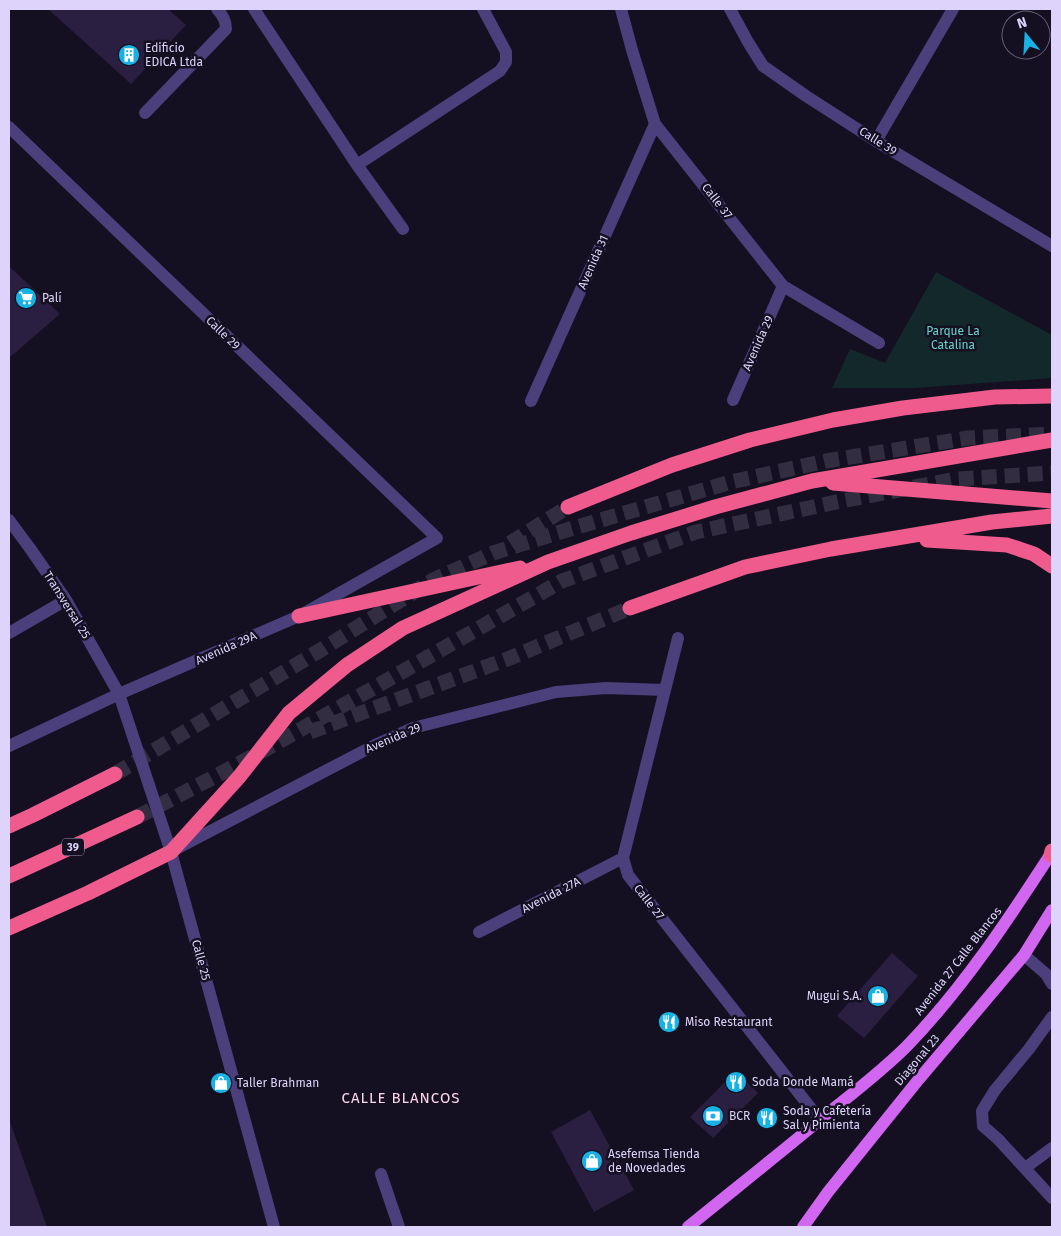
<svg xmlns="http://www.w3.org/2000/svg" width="1061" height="1236" viewBox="0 0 1061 1236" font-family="'Fira Sans',sans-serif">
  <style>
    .green { fill: #13282b }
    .building { fill: #2a1e41 }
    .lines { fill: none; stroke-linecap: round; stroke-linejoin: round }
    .highway-tunnel { stroke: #332d42; stroke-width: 15; stroke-dasharray: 15 8; stroke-linecap: butt }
    .minor { stroke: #4b3f7c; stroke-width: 12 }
    .major { stroke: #d166f0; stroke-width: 12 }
    .highway { stroke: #ef5b8c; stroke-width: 15 }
    .labels { text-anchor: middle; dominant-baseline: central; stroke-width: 5; stroke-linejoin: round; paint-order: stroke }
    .shield { fill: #151021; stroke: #a299ba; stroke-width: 1 }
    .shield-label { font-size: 11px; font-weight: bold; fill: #ded4fb }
    .poi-label { font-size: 12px; fill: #ded4fb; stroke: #151021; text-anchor: start }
    .street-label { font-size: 12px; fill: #ded4fb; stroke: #151021 }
    .park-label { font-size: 12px; fill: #67d4c9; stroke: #151021 }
    .quarter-label { font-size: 15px; letter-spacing: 1px; fill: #fbd6e8; stroke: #151021 }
  </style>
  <rect width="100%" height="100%" fill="#151021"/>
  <path class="green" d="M936,272L1052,335V378L915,388H832L850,349L885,363Z"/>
  <path class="building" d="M48,9H168L186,25L131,84Z
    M9,266L60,314L9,358Z
    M892,953L918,976L864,1038L837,1016Z
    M736,1071L758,1093L713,1138L690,1117Z
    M590,1110L634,1190L594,1212L551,1132Z
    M9,1119L47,1227H9Z"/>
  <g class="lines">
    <path class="highway-tunnel" d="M510,543L568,507
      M310,732L510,658L630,608
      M115,774L324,648L433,580L493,553L570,529L731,482L826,461L968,438L1052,434
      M137,817L216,776L266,749L562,581L696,532L841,501L957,479L1052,473"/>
    <path class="minor" d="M254,9L357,165L403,229
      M621,9L632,50L655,124L783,286L879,343
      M730,9L748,42L763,66L806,96L876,141L1052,246
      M145,113L226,29C226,21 223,15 217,9
      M9,127L437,538L299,616L119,694L9,746
      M876,141L953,9
      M357,165L500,71L506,62V52L483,9
      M733,400L783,286
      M531,401L655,124
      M9,520L29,547L66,600L119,694L171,852L274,1227
      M9,633L66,600
      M678,638L623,858L628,875L820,1120
      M176,849L375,745L413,728L556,692L606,688L665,690
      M479,932L623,858
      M1024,955L1046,974L1052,984
      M1052,1017L1029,1049L995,1090L982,1111L983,1126L998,1139L1052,1198
      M1025,1168L1052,1148
      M381,1174L399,1227"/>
    <path class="major" d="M688,1227C736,1188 784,1150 832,1110C857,1090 884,1069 907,1046C963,988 1008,920 1052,852
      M803,1227L828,1192L919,1079L1024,955L1052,910"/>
    <path class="highway" d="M833,483L1052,501
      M568,507L672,465L750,440L833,420L903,408L995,397L1052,396
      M927,540L1007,545L1034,554L1052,566
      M630,608L745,567L831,549L992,522L1052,516
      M299,616L520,568
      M9,826L33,815L115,774
      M1051,855L1052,851
      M9,876L137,817
      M9,928L88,893L171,852L239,777L289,713L347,665L403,628L548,562L631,533L715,507L812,481L1052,440"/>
  </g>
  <defs>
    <g id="building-disc" transform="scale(1.125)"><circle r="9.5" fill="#16b2e5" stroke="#151021"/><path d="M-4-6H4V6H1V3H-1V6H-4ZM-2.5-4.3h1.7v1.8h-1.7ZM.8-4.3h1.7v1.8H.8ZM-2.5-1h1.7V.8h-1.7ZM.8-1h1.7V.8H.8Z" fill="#fff"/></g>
    <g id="supermarket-disc" transform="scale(1.125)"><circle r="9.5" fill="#16b2e5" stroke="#151021"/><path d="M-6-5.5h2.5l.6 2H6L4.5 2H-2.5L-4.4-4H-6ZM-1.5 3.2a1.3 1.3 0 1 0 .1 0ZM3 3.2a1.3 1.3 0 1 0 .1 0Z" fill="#fff"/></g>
    <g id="shop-disc" transform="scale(1.125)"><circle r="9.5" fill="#16b2e5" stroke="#151021"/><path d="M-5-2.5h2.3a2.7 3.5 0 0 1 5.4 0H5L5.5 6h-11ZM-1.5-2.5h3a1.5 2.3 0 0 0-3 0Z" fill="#fff"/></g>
    <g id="restaurant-disc" transform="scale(1.125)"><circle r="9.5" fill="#16b2e5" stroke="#151021"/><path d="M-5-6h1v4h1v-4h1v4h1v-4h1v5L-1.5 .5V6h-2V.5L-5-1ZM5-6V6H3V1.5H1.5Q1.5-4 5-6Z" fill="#fff"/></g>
    <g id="bank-disc" transform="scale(1.125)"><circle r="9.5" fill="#16b2e5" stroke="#151021"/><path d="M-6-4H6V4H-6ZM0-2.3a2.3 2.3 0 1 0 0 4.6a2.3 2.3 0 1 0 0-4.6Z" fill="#fff"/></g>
  </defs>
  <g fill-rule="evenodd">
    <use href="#building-disc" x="129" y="55"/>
    <use href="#supermarket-disc" x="26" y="298"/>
    <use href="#shop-disc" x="878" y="996"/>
    <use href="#restaurant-disc" x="669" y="1022"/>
    <use href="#restaurant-disc" x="736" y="1082"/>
    <use href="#shop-disc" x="221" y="1083"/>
    <use href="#bank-disc" x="713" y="1116"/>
    <use href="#restaurant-disc" x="767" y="1118"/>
    <use href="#shop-disc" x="592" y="1161"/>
  </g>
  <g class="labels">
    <rect class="shield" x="62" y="838.5" width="22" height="17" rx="4"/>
    <g class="shield-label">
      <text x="73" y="847">39</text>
    </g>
    <g class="poi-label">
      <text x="145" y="48">Edificio<tspan x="145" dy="14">EDICA Ltda</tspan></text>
      <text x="42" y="298">Palí</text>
      <text x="862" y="996" text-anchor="end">Mugui S.A.</text>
      <text x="685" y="1022">Miso Restaurant</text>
      <text x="752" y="1082">Soda Donde Mamá</text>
      <text x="237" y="1083">Taller Brahman</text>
      <text x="783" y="1111">Soda y Cafetería<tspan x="783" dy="14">Sal y Pimienta</tspan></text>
      <text x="729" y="1116">BCR</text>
      <text x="608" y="1154">Asefemsa Tienda<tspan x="608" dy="14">de Novedades</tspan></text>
    </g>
    <g class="street-label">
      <text transform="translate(878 141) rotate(32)">Calle 39</text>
      <text transform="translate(717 201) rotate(52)">Calle 37</text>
      <text transform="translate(593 262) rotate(-66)">Avenida 31</text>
      <text transform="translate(223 333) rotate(44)">Calle 29</text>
      <text transform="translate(758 343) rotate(-66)">Avenida 29</text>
      <text transform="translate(67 605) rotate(58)">Transversal 25</text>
      <text transform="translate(226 648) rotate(-24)">Avenida 29A</text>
      <text transform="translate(393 738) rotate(-23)">Avenida 29</text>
      <text transform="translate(551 895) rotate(-27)">Avenida 27A</text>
      <text transform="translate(649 902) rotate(52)">Calle 27</text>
      <text transform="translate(201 960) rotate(75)">Calle 25</text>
      <text transform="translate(958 961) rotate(-52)">Avenida 27 Calle Blancos</text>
      <text transform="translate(917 1060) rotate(-50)">Diagonal 23</text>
    </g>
    <g class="park-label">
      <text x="953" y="331">Parque La<tspan x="953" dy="14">Catalina</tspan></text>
    </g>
    <g class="quarter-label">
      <text x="401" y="1098">CALLE BLANCOS</text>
    </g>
  </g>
  <rect width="1061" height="1236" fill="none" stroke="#ded4fb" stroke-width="20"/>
  <g transform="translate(1026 35) rotate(342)"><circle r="24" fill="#151021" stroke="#655e78"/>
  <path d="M0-4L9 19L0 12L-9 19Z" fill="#16b2e5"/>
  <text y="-8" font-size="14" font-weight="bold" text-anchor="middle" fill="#ded4fb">N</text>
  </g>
</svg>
